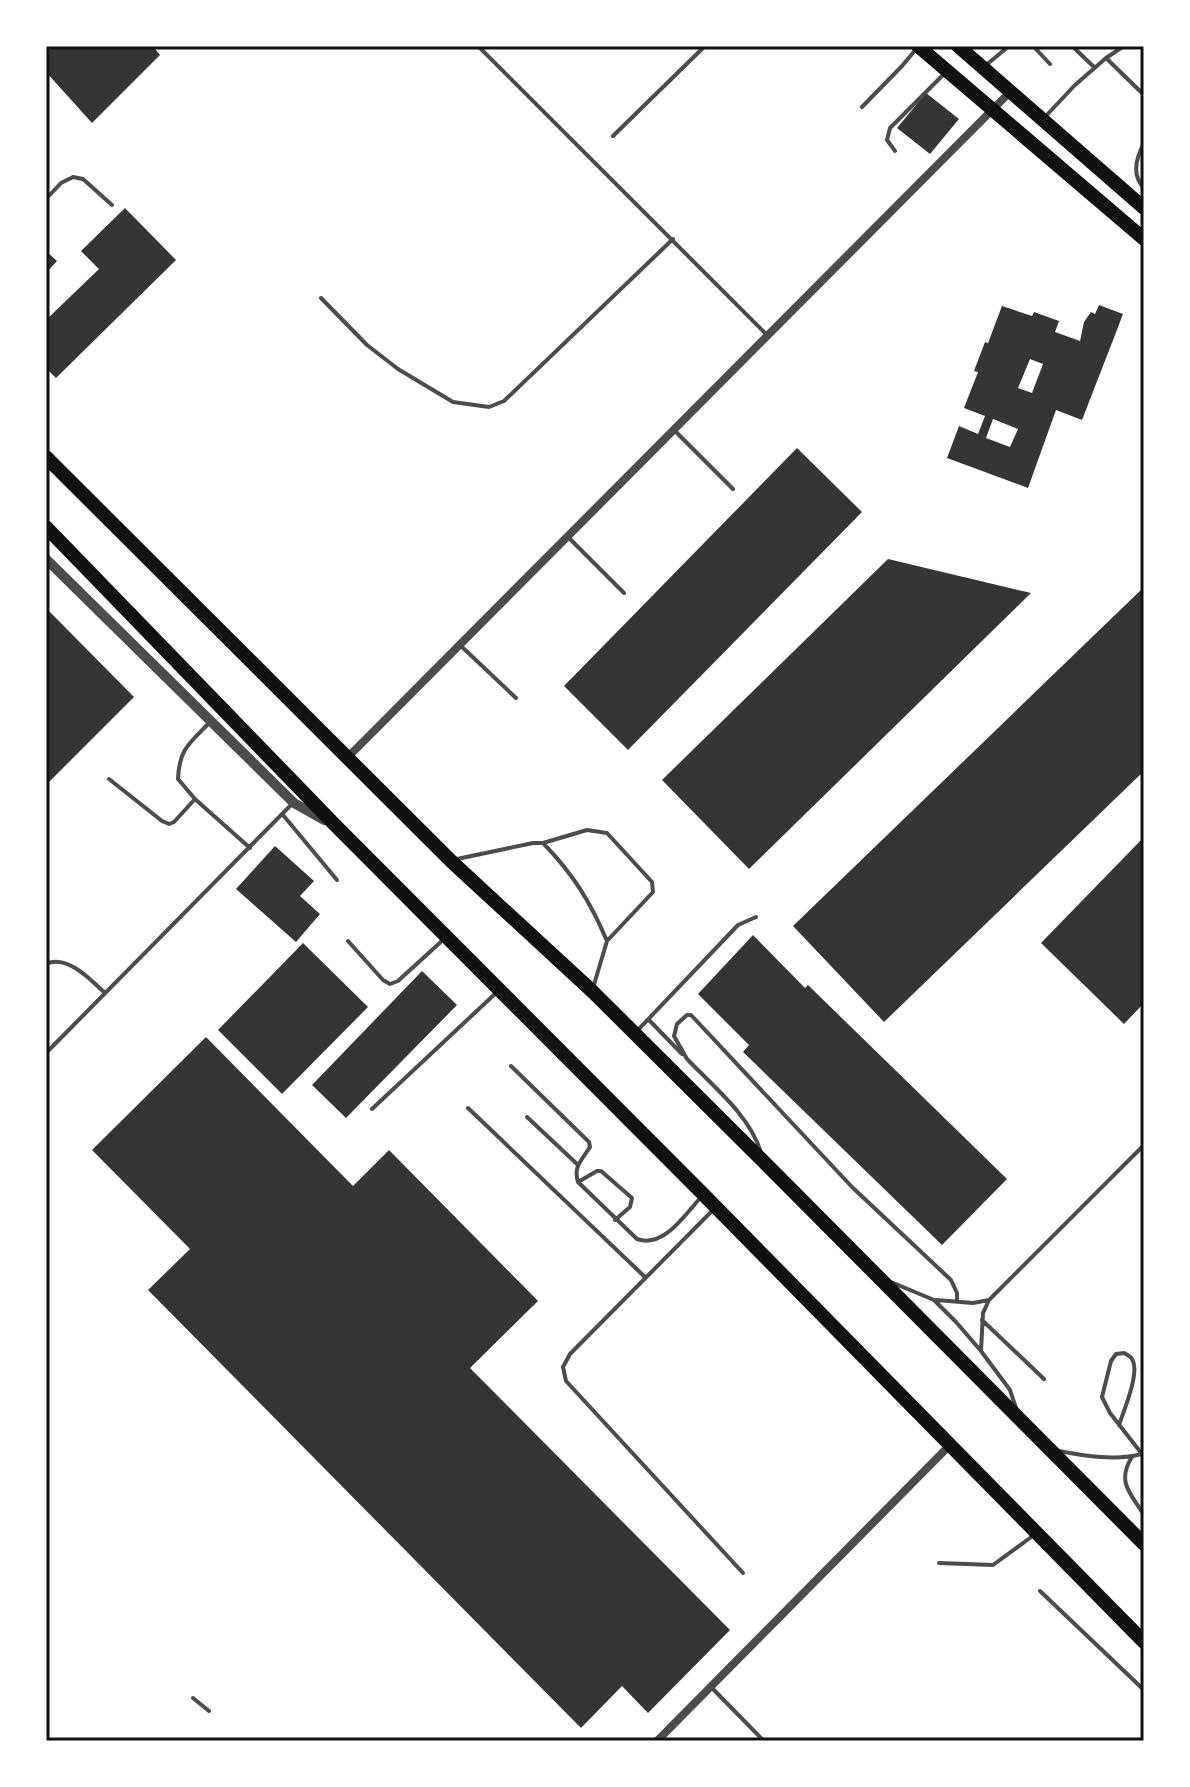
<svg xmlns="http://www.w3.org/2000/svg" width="1190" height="1787" viewBox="0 0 1190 1787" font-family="'Work Sans',sans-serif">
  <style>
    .building { fill: #353535; fill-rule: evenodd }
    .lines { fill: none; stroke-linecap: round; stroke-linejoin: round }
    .service { stroke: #4c4c4c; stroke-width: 4 }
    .minor { stroke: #4c4c4c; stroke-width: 8 }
    .tertiary { stroke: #4c4c4c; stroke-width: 10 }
    .primary { stroke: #111; stroke-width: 14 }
    .neatline { fill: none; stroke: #111; stroke-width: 3 }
  </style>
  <rect width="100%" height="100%" fill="#fff"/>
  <path class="building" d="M50,46H153L160,55L92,123L46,72V50Z
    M926,93L959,119L930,154L897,128Z
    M125,208L176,260L56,378L46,368V320L99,269L81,251Z
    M46,251L57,261L46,273Z
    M1099,305L1123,314L1115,335L1082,420L1056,410L1028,488L947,458L959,426L978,434L985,416L964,408L978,372L974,371L985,342L988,343L1002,306L1032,316L1034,312L1059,321L1055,332L1080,341L1084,322L1091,312L1095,314ZM1030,359L1043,364L1032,393L1018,388ZM993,419L1018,429L1010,447L986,438Z
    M797,448L862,512L628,750L564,686Z
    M888,559L1031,593L749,869L662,780Z
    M1144,587V771L884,1022L793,926Z
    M46,608L134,697L46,785Z
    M1144,837V1003L1124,1024L1041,943Z
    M275,846L314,881L300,896L320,914L296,942L236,889Z
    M753,935L805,988L808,985L1007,1179L942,1245L743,1052L749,1045L698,994Z
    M303,943L368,1007L282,1094L218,1030Z
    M422,971L457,1005L346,1118L312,1085Z
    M206,1037L353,1186L389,1150L538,1301L470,1368L730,1630L648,1713L622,1686L581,1728L148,1290L190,1249L92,1150Z"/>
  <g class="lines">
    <path class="service" d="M478,46L767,335
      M1033,46L1050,64
      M1072,46L1094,67
      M1106,58L1124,46
      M985,66L1009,46
      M862,107L902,66L917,48
      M1044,118L1075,85L1106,58L1144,95
      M613,136L705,46
      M1144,143C1136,158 1131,175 1144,188
      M895,151L887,140L890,128L946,72
      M46,199L61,183L73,177L83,179L112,205
      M321,298L367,345L398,369L453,402L489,407L504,401L673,239
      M675,431L733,489
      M569,538L624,593
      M461,646L516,698
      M211,721C191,742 179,748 178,779L195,799L250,848
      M109,779L162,821L169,824L174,822L195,799
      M283,815L337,880
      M543,843C573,874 590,901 607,941
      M457,859L533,843H543L587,830L607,833L652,882L653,892L607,941L593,988
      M348,941L383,980L390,984L398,981L444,939
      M46,964C67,954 91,980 105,993
      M649,1020L682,1054
      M636,1032L738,925L756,917
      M46,1053L292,804
      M687,1059L674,1036L677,1024L687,1015H691L852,1187L951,1280L957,1293V1302
      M688,1060C715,1088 749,1115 761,1152
      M511,1066L589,1142L590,1147C582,1160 573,1166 578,1182L637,1239C664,1249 686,1213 702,1196
      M468,1108L645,1277
      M372,1109L497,992
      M527,1117L577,1164
      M578,1182L597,1171H601L632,1198L630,1207L615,1220
      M714,1209L570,1354L563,1367L566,1381L743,1573
      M891,1282L934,1300L956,1322L981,1351L1010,1390L1016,1408
      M936,1300L973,1303L989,1300
      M982,1320L1044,1379
      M981,1351L983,1313L989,1300L1144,1145
      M1119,1425C1124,1410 1139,1375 1133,1361C1131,1356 1129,1356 1124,1353L1116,1354L1111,1361L1102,1397L1110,1413L1142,1454
      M1059,1451C1085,1456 1116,1461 1142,1454
      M1132,1457C1116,1482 1131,1494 1144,1515
      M939,1563L993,1565L1034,1535
      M1040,1591L1144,1690
      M712,1688L764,1741
      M193,1698L209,1711"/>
    <path class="minor" d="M348,757L1010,92
      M657,1741L949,1446"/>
    <path class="tertiary" d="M46,559L294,803L324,820"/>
    <path class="primary" d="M918,46L1144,239
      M958,46L1144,208
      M46,457L451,861L592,991L764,1162L1144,1544
      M46,527L336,826L703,1194L1144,1642"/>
  </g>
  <rect width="1190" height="1787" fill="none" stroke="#ffffff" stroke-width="96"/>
  <rect x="48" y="48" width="1094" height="1691" class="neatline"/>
</svg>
